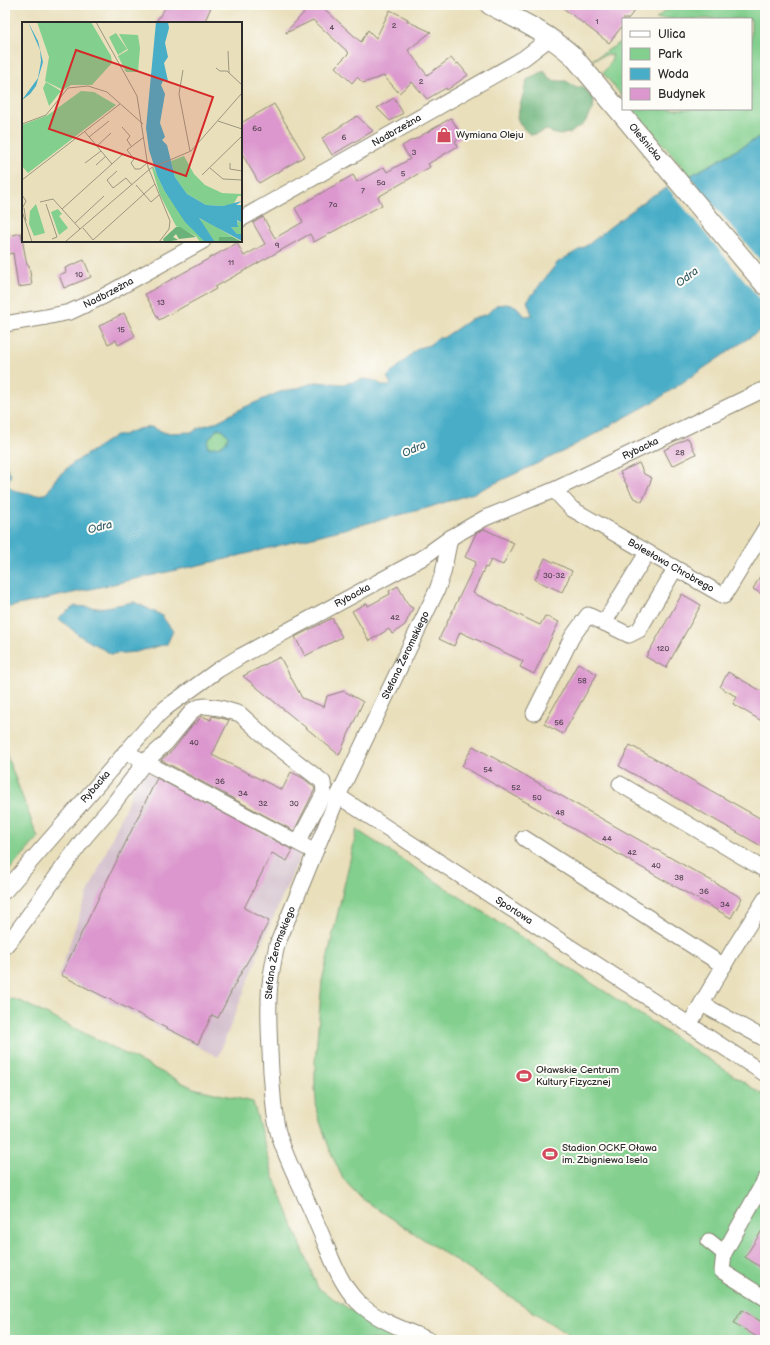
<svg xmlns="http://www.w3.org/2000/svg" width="770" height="1345" viewBox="0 0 770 1345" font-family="'Balsamiq Sans',sans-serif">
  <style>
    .industrial { fill: #d1bdcb }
    .green { fill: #83cf8e; stroke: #577d5c }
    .forest { fill: #6ab279; stroke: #4a6e52 }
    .water { fill: #48adc7; stroke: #3a6c79; fill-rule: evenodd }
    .pier { fill: #e9dfbb }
    .building { fill: #dc98ce }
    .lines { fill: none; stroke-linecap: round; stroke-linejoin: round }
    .minor-casing { stroke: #8a8573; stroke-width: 17 }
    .major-casing { stroke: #8a8573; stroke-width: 21 }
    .minor { stroke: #fff; stroke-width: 15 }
    .major { stroke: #fff; stroke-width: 19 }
    .labels { text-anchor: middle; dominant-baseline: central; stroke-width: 4; stroke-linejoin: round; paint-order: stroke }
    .number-label { font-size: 8px; fill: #574654 }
    .street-label { font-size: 10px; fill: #2b2b2b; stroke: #fdfcf7 }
    .poi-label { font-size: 10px; fill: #2b2b2b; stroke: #fdfcf7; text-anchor: start }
    .water-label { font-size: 11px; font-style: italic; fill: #375f69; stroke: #fdfcf7 }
    .inset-road { fill: none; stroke: #9d9781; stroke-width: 1 }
    .view { fill: #d62828; fill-opacity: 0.15; stroke: #d62828; stroke-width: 2 }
    .inset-edge { fill: none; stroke: #2b2b2b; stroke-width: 2 }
  </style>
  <rect width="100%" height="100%" fill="#fdfcf7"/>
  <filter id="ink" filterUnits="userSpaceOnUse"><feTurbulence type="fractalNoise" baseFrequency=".025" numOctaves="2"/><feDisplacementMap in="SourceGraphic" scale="8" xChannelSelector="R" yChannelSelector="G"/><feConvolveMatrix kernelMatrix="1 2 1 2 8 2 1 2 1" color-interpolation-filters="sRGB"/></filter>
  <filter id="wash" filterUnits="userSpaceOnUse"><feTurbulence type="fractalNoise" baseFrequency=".012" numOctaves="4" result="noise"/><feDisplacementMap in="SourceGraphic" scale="16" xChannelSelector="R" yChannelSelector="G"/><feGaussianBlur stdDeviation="0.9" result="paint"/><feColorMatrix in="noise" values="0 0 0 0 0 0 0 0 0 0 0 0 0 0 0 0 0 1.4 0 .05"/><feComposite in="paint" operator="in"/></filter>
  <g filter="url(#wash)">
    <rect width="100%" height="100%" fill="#e9dfbb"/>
    <path class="industrial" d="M142,769L302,852L258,952L256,962L218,1057L59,976L82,907Z"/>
    <path class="green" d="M672,5H765V134L690,176L633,109H751V19H656Z
      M623,41V97L603,73L609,65L613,55H605L592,60Z
      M218,428L223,430L228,436C227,446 216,449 207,447L209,439Z
      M5,751L38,838L5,875Z
      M357,830L765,1096V1340H576L361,1198L343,1179L331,1153L317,1113L315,1089V1063L322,981Z
      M5,997L22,1002L193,1088L253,1102L274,1178L318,1288L392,1338V1340H5Z"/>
    <path class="forest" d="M544,71L551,80L558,81H566L577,88L582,86L594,100L593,110C586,115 587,126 578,127L572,132L560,135L552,133L550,131L547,130L532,135C525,132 519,124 517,117L527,80Z"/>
    <path class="water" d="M765,134V327L655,401L564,451L474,493L427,508L226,559L5,608V465L11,474L7,484L13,490L35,495L45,494L49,490L56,478L72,464L116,435H123L138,429L151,427L166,433L193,432L200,427L214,423L245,407L282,391L295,389L315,382L344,384L365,379L376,381L383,386H389L391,384L387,377L418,348L429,345L438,338H443L471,319L487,314L496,305L506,304L516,306L525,316L532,315L527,301L558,262L589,244L610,227L650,197L712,164ZM218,428L223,430L228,436C227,446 216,448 207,447L209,439Z
      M134,602L161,615L173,631L167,644L136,652L111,654L80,636L58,618L75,606L100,608Z"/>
    <path class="pier" d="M688,175L765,266V305L666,186Z"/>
    <g id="blocks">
      <path class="building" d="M167,5H212L204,23H155Z
        M311,5H320L361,42L368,30L376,38L390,10L408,19L407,21L431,32L408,50L427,75L451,58L456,64L458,63L468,75L447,90L446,88L427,99L412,82L399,93L384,76L363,83L357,77L352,83L335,67L349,53L313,20L286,33V32Z
        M559,5H639L628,19H623V25L609,43Z
        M394,98L403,113L390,121L377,108Z
        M274,104L305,156L259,183L241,152V123Z
        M357,116L373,131L332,155L322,138Z
        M451,118L462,136L455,141L458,146L428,164L430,167L378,197L382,205L314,242L310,234L215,287L216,289L159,320L145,294L237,243L244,256L265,244L253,223L263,217L275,238L303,222L295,208L353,175L357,182L384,167L387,172L410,159L402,146L414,139V140Z
        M21,233L27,265H29L32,285L18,287L13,253L5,255V237Z
        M84,260L91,277L64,288L59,275L66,272L65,268Z
        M124,313L135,336L118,345L116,340L108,344L99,326Z
        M688,438L696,454L672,466L664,450Z
        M639,463L644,474L652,478L642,502L633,497L620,472Z
        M484,529L514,543L503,565L491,560L487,568L485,567L473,593L540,625L545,616L559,622L534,674L520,667L523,661L460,632L454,646L439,639L476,562L465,557L476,533Z
        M545,558L572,571L562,592L535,580Z
        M765,567V596L753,589Z
        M398,586L409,606L413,608L405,625L392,634L389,629L369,641L352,611L367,603L368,606L390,594L389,591Z
        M682,594L701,605L666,668L646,657Z
        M332,618L342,637L305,656L295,637Z
        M280,657L302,698L324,707L327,696L344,691L363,702L339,755L243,676Z
        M578,663L597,674L563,734L544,724Z
        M728,672L765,693V723L733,704L737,697L720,687Z
        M201,716H202L211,720L212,716L229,720L212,755L282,790L291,772L303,778L314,787L315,789L294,831L161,760L173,750L194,723L196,724Z
        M630,745L765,821V848L619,766Z
        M473,746L742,898L731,918L462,766Z
        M157,778L293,850L287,861L272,853L244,908L269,921L249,959L237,980L218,1018L212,1015L198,1044L61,975Z
        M765,1226V1270L745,1257Z
        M742,1310L765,1324V1340H762L734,1323Z"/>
    </g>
  </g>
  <g filter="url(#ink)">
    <use href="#blocks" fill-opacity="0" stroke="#8a8573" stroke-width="1"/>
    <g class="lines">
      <g class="minor-casing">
        <g id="minor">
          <path id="s1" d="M241,219L512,65L524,58L550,38"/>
          <path id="s2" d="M5,324L46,317L70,312L104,296L203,241"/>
          <path id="s3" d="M554,490L572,509L724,596L765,529"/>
          <path d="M604,623L647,553"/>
          <path d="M534,713L572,637L588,615L629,635L639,630L675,569"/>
          <path d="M620,784L765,870"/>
          <path id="s4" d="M338,796L765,1074"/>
          <path d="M524,838L724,966"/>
          <path d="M298,842L324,793L323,782L270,741L240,714L220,708L206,706L199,707L193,710L166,743L145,762L315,852"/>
          <path id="s5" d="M5,891L159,714L167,707L218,670L241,656L422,558L450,538L485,518L554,490L765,389"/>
          <path d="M5,946L13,937L85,837L111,807L145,762L125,752"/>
          <path d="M702,1004L765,1039"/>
          <path d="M689,1025L734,948L765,899"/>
          <path d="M765,1180L724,1253L722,1271L765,1298"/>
          <path d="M709,1241L724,1253"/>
          <path id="s6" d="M429,1340C406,1330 375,1320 357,1301C337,1280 329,1250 317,1224C305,1193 287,1164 278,1132C273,1112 273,1092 271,1072C270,1048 268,1023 269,999C269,981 273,963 277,945L338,796L437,590L443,573L450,538"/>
        </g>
      </g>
      <g class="major-casing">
        <g id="major">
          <path id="s7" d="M490,5C519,20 549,34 573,56L765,285"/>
        </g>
      </g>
      <use href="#minor" class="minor"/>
      <use href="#major" class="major"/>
    </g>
  </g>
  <defs>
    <g id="shop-bare" transform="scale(1.2)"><path d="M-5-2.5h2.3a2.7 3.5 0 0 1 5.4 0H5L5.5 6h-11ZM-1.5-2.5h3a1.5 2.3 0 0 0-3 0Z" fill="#d1495b" stroke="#fdfcf7" stroke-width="2.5" paint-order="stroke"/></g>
    <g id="stadium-bare" transform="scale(1.2)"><path d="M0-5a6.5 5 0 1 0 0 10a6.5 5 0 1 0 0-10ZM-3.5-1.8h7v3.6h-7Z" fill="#d1495b" stroke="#fdfcf7" stroke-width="2.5" paint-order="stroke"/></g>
  </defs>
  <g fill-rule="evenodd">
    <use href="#shop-bare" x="444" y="135"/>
    <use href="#stadium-bare" x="524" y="1076"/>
    <use href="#stadium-bare" x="550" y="1154"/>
  </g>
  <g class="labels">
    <g class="number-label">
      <text x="597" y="21">1</text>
      <text x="394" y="25">2</text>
      <text x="332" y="27">4</text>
      <text x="421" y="81">2</text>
      <text x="257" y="128">6a</text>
      <text x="344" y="137">6</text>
      <text x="414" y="152">3</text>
      <text x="403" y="173">5</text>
      <text x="381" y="182">5a</text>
      <text x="363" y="190">7</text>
      <text x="333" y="204">7a</text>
      <text x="277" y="245">9</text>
      <text x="231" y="262">11</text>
      <text x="79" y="274">10</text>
      <text x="161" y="302">13</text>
      <text x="121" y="329">15</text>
      <text x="680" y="452">28</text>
      <text x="554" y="575">30-32</text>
      <text x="395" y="617">42</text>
      <text x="663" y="648">120</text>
      <text x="582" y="680">58</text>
      <text x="559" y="722">56</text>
      <text x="194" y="742">40</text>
      <text x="488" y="769">54</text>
      <text x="220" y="781">36</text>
      <text x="516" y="787">52</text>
      <text x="243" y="793">34</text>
      <text x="537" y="797">50</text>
      <text x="263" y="803">32</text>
      <text x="294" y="803">30</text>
      <text x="560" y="812">48</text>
      <text x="607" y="838">44</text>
      <text x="632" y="852">42</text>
      <text x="656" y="865">40</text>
      <text x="679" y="877">38</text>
      <text x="704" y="891">36</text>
      <text x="725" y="904">34</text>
    </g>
    <g class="street-label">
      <text stroke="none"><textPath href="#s1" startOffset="179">Nadbrzeżna</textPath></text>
      <text stroke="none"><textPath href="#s7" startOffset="210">Oleśnicka</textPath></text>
      <text stroke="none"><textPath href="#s2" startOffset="109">Nadbrzeżna</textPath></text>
      <text stroke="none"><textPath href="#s5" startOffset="786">Rybacka</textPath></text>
      <text stroke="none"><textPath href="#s3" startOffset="140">Bolesława Chrobrego</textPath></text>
      <text stroke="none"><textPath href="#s5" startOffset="462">Rybacka</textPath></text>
      <text stroke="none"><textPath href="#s6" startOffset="775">Stefana Żeromskiego</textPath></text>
      <text stroke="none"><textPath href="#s5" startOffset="138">Rybacka</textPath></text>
      <text stroke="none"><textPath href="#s4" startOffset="210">Sportowa</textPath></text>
      <text stroke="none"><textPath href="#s6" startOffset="451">Stefana Żeromskiego</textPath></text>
    </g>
    <g class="poi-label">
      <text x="456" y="135">Wymiana Oleju</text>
      <text x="536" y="1070">Oławskie Centrum<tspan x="536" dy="12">Kultury Fizycznej</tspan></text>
      <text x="562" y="1148">Stadion OCKF Oława<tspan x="562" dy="12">im. Zbigniewa Isela</tspan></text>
    </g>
    <g class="water-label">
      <text transform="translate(687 277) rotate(-37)">Odra</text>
      <text transform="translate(414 449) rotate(-24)">Odra</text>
      <text transform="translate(100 527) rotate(-14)">Odra</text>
    </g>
  </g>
  <g transform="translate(22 22)">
    <rect width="220" height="220" fill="#e9dfbb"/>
    <path d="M15,0H69L89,34L90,41L70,63H49L41,68L23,59L27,35ZM94,11L105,27L96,33L87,15ZM97,12L116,13L118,26L116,50H104L96,34L106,28ZM24,60L39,69L27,84L21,66ZM59,69L72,70L94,83L6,151L0,144V103L26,93ZM162,134L172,152L183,163L200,171L220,172V174H216L211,183L200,184L184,183L165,172L153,155L149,139ZM130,146H132L142,168L183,220H178L174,214L154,204L138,173ZM14,182L23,211L12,214L7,202L8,189ZM36,187L40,192L37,194L46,206L37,213L29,190ZM176,196L191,203L211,215L193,220ZM215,199L220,201V212H215L209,205L216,203Z" fill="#83cf8e"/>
    <path d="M154,205H158L174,215L157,217L154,212L151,215L156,218L142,220L141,217ZM197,215H211L220,220H197Z" fill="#6ab279"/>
    <path d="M6,0L16,19L21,40L14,64L8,72L0,78L16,56L19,39L18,28ZM134,0H146L147,6L143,21L146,35L142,41L146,59H141L139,63L143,72L138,101L143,115L140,118L145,123L153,155L165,172L184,183L201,184L220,179L214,183H220V201L215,198L216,205H209L215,212H220V219L177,196L193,220H183L163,200L142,168L135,153L127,128L124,106Z" fill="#48adc7"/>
    <path class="inset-road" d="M74,0L115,74L126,145L148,199L147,207L137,220M206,29L207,51M194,46L198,49H205L220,63M161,48L157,72L168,129M196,99L220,107M0,102L24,93L46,66L66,64L85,70L121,102M100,105L108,114L105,118L109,124M63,110L90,142M67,115L87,99M122,115L105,128L112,137L109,141L113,147H118L125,141M75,124L89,111M63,141L79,129M208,141V147L220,149M74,143L84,134M188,146L201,157L220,158M95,149L85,158L91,166L104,156L110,163M180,153L220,114M0,158L98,82M114,163L129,180L137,173M0,173L4,179L0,187M18,180L31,177L58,207M24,182L35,215L30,217M2,186L4,199M40,187L101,132M0,189L10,220M53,201L82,174M61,206L71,218L133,162M43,220L129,146L169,129L220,71"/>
    <path class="view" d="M54,28L191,75L164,154L27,107Z"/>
    <rect width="220" height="220" class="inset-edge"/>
  </g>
  <rect width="770" height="1345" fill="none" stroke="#fdfcf7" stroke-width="20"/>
  <rect x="622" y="18" width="130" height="92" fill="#fdfcf7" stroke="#a9a8a5"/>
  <rect x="630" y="31" width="20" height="6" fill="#ffffff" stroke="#a9a8a5"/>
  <text x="658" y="38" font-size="12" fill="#2b2b2b">Ulica</text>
  <rect x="630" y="48" width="20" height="12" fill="#83cf8e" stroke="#a9a8a5"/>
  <text x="658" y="58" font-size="12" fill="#2b2b2b">Park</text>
  <rect x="630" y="68" width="20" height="12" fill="#48adc7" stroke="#a9a8a5"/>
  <text x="658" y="78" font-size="12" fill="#2b2b2b">Woda</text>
  <rect x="630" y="88" width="20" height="12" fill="#dc98ce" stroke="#a9a8a5"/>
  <text x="658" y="98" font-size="12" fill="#2b2b2b">Budynek</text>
</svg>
